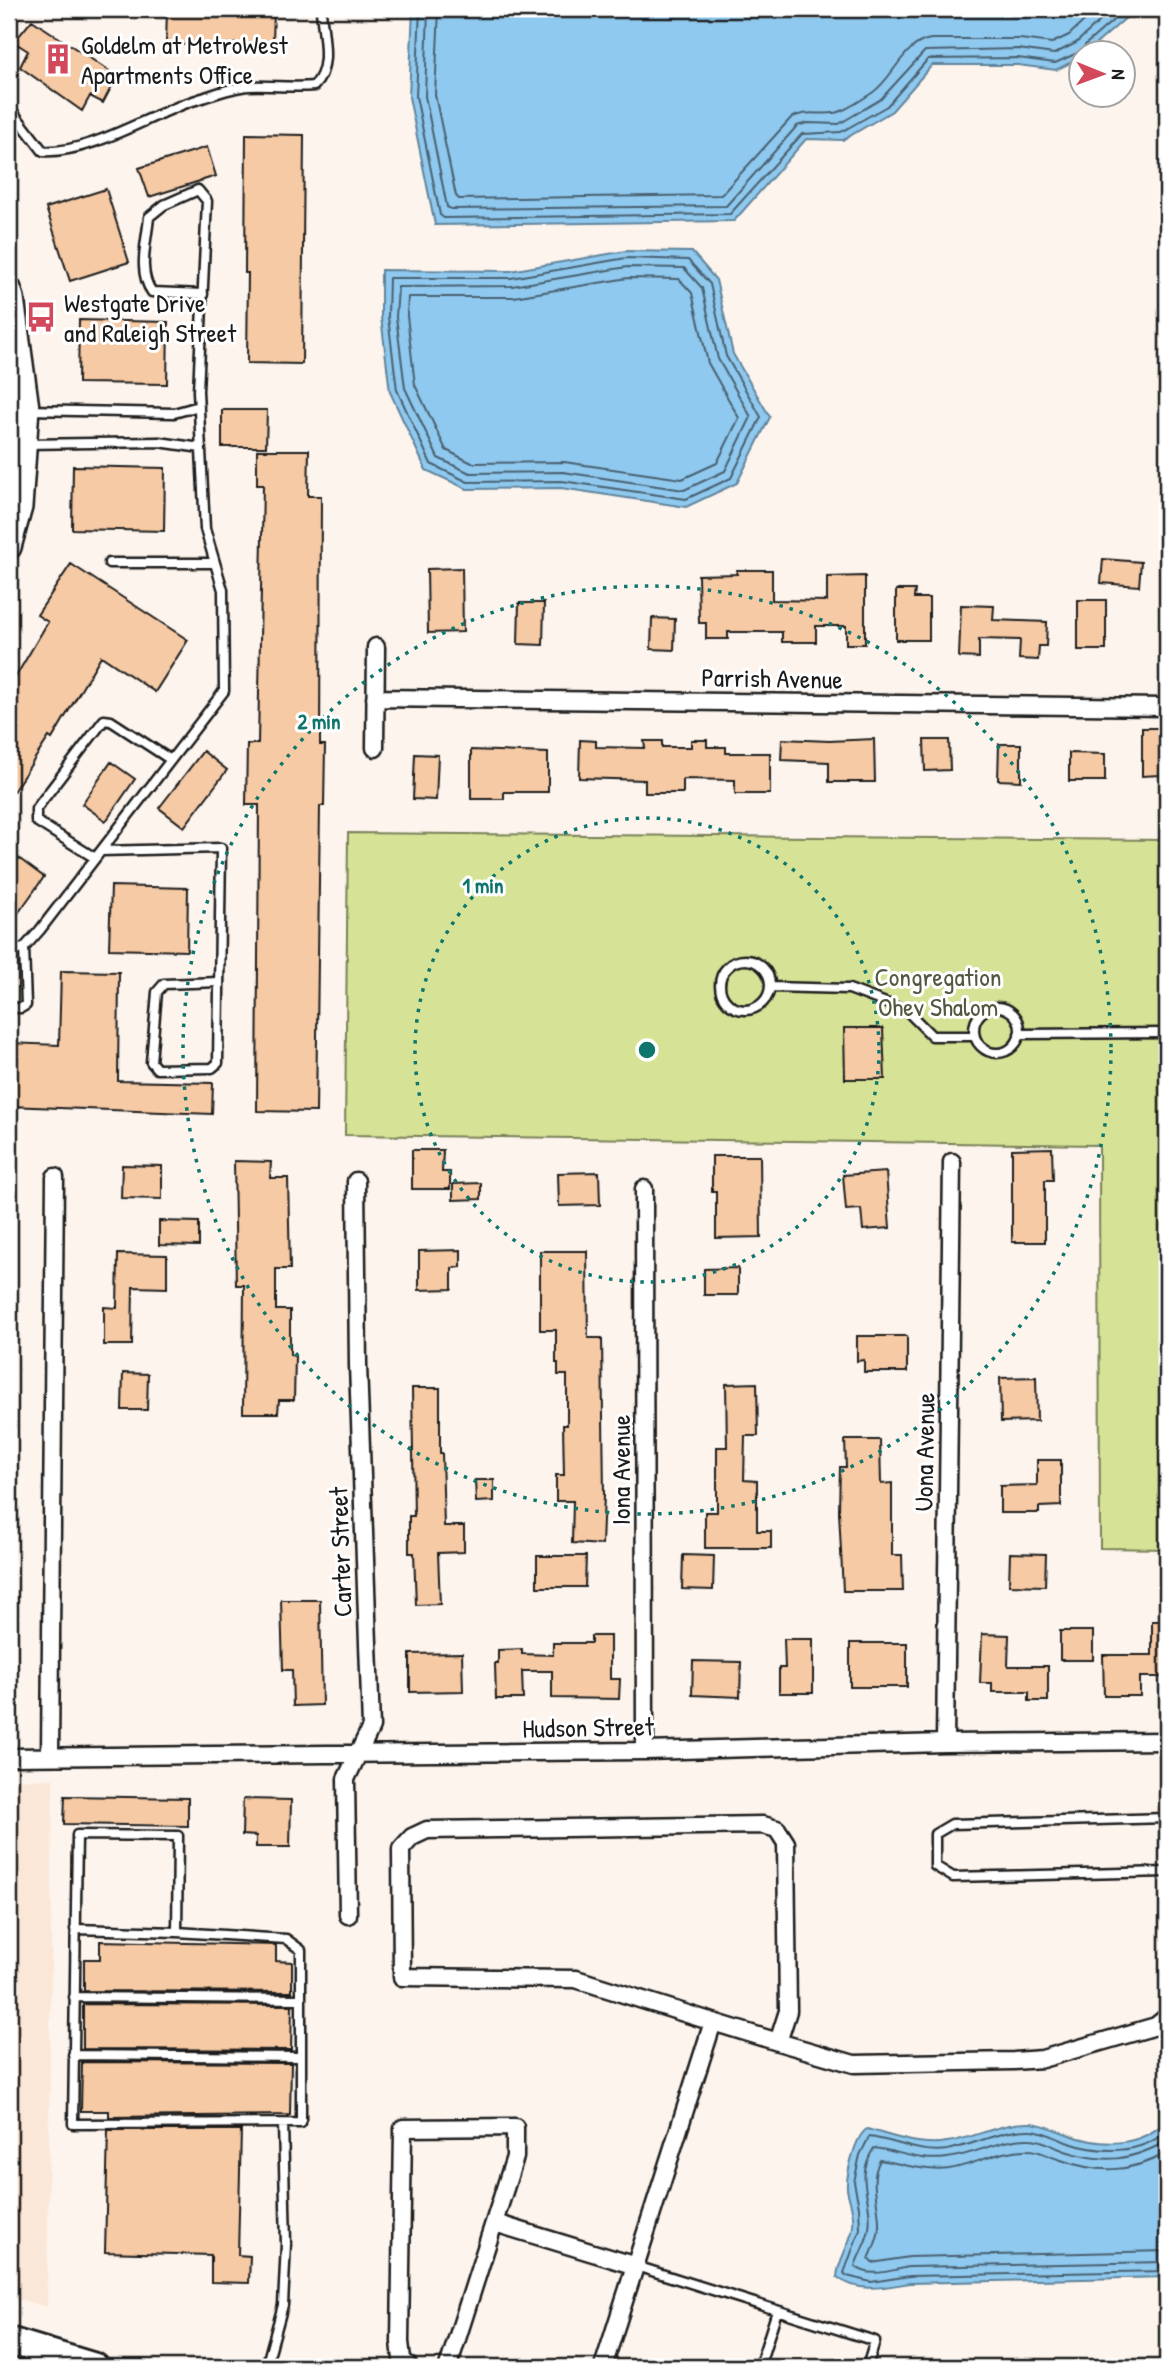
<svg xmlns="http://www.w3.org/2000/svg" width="1176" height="2376" viewBox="0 0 1176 2376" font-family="'Patrick Hand',sans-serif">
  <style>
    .built { fill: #fbe7d7 }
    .green { fill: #d6e396; stroke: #798059; stroke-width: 2 }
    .water { fill: #8fc9ef; stroke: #61849b; stroke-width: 2 }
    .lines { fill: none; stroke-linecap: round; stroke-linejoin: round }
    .shore { stroke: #4a6170; stroke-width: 2 }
    .building { fill: #f6caa5; stroke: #1c1c1c; stroke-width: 2 }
    .lane-casing { stroke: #1c1c1c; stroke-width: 13 }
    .street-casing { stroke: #1c1c1c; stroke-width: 21 }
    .secondary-casing { stroke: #1c1c1c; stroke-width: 28 }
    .primary-casing { stroke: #1c1c1c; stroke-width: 32 }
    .lane { stroke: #fff; stroke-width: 8 }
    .street { stroke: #fff; stroke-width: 16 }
    .secondary { stroke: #fff; stroke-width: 23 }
    .primary { stroke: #fff; stroke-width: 26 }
    .ring { fill: none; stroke: #0f766e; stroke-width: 3.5; stroke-dasharray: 3.5 7 }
    .labels { text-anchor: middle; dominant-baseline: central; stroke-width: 6; stroke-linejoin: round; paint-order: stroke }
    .poi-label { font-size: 26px; fill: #1c1c1c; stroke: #fff; text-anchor: start }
    .street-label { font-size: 26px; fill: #1c1c1c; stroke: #fff }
    .park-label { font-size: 26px; fill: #545841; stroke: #fff }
    .centre { fill: #0f766e; stroke: #fff; stroke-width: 3.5 }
    .ring-label { font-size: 21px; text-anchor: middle; font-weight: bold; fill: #0f766e; stroke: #fff; stroke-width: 6; stroke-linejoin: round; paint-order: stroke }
  </style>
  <rect width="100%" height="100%" fill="#fdf4ed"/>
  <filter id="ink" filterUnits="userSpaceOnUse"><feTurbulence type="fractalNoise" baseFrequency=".0143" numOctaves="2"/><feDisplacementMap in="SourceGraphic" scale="14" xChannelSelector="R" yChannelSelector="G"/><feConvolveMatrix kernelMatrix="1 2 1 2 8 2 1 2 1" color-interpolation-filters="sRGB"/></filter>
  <g filter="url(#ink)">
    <path class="built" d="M53,1779L47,2307L9,2297V1780Z"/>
    <path class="green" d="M348,833L1167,840V1549L1100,1548L1099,1145L345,1135Z"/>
    <path class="water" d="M413,9H1136L1087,52H1082L1080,58L1056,70L1018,65H932L892,111L843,140L806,139L734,221L435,225L409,97Z
      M626,251L692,252L716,280L733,354L770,417L737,483L686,507L561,488L467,489L426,470L390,392L381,317V270L510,271Z
      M1167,2120V2277L910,2283C885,2287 859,2294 837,2277C838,2259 851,2244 853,2226C855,2213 849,2201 847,2189C846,2175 855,2136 867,2129C893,2136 920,2147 947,2142C976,2138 1001,2122 1031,2123C1044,2124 1055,2130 1067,2134C1101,2147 1140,2148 1167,2120Z"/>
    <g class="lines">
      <path class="shore" d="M420,9L416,96L440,215L444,218L730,214L802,134L841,132L887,106L928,59L1018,58L1055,63L1082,51L1086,44L1126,9
        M428,9L425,96L447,207L451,209L726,206L797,126L807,123L839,124L881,99L925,51L1018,49L1054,54L1076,43L1113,9
        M439,9L435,95L456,196L459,199L721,195L791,118C805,110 818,115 834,113C845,112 862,99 872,93C894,78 903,43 931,39H1020L1052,43L1069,35L1097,9
        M626,258L688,260L710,284L726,356L761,417L731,478L686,499L562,481L468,482L431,464L397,390L388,317L389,278H511Z
        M627,267L684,268L702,288L718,359L751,417L725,471L684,490L563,472L470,473L438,458L405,388L396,317L398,287L512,286Z
        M628,278L679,279L692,293L708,363L739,418L717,463L682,479L564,462L472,463L446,450L415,385L407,316L408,297H514Z
        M1167,2130C1141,2156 1098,2153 1066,2142C1054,2137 1044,2131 1031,2130C1001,2129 976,2145 947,2150C919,2154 895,2140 869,2137L860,2155L854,2182L859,2207L860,2229L844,2273L847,2276L871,2282L910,2276L1167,2271
        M1167,2141C1130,2161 1105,2164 1065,2151C1053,2147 1043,2139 1030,2139C1000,2138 976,2155 947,2158C919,2162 899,2151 874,2148C853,2180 874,2199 869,2229C867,2242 859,2254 855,2266C869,2279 892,2270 909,2267L1167,2262
        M1167,2153C1129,2173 1099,2174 1058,2159C1048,2156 1039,2150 1028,2150C1000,2149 976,2165 949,2169C925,2172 903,2164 880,2160C868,2182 880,2203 879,2227C879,2238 873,2249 869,2259L872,2263L909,2257L1167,2251"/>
    </g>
    <path class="building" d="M167,9H202V11L274,9L273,43L166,45Z
      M32,20L117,76L103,103L90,96L82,111L20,67L28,51L14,42Z
      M246,134L304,135L302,364L247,363L248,273H245Z
      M207,147L216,176L149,197L139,168Z
      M106,189L129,262L70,281L46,208Z
      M79,320L168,322L167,384L78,383Z
      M222,410H267L266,447H222Z
      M257,450H309L308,496H321L320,745H325L324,806H320L316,1112L257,1111L259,805H246L247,744H258L263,485H257Z
      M73,466L165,468L164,531L72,529Z
      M1103,559L1141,562L1139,586L1101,583Z
      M71,564L188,640L155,692L101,656L52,739L49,737L9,798V688L48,622L37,615Z
      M462,568L463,632L428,633L427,569Z
      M737,570H772V600L827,601V577L865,576V644H846V626H816V642H782V632H728V639H706V623H699L698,575L737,574Z
      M896,590H915L914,598H929V640H896Z
      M1078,600H1106V650H1078Z
      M519,603H544L543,645L518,644Z
      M961,605L994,606L993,620L1047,622L1046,646H1039L1038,660L1019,659L1020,640L979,639V658L959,657Z
      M652,618L675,619L674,650L651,649Z
      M1142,728H1160L1161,775L1142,776Z
      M782,739L829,741L874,739L875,782H829V762L781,760Z
      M580,740L596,741V747L645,748L644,741H662V747H691V740H707V747H726V753H770V794H735V780L683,779V793H645V780L579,778Z
      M924,740H949L950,770L925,771Z
      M999,744H1021V781L998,780Z
      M471,750L548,753V792H504V799H471Z
      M203,751L227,770L184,827L159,808Z
      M1069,753L1105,754V781H1069Z
      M415,754L438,755L436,800L413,799Z
      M111,762L135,779L106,821L82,804Z
      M9,851L44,877L9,926Z
      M111,886L188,888L187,951L109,949Z
      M61,971L119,972L118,1081L213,1083L212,1114L9,1106V1043L59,1045Z
      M844,1028H883L885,1079H845Z
      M1052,1148L1053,1180H1045V1242H1012V1149Z
      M412,1150H443L442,1172H450V1189H412Z
      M712,1156H760L761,1237L716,1238V1191H712Z
      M234,1161L271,1162L270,1178H288L290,1269H276V1310H290V1355L295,1356L294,1400H279L278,1413H243L244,1285H236Z
      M122,1165L162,1166V1199L121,1198Z
      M599,1172L600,1205L559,1206L558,1173Z
      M886,1172L890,1228L863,1230L861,1209L846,1210L843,1175Z
      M481,1183V1199L453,1200V1184Z
      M159,1221L199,1222V1246L159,1245Z
      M461,1250V1267L452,1268V1289L419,1290V1251Z
      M540,1251H587L588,1338H602L604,1495L602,1545L572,1543L573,1501H556V1475H564L563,1425H567V1375H558V1363H556V1330H540Z
      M118,1254L167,1255V1288L133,1287L132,1345H104V1307L117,1308Z
      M738,1268V1295H704V1269Z
      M857,1336H907V1372H864V1360L857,1361Z
      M123,1373L148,1374L147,1410H122Z
      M1036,1377L1037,1421L1001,1422L1000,1378Z
      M757,1383L758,1436H745L744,1480L757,1481V1531H771V1548H705V1512H717V1447H727L726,1384Z
      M412,1388H440V1453H442L444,1526H464V1552L438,1553L440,1604L416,1605L414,1553H409V1516H414Z
      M845,1440H880L881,1484L892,1483V1555H902L903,1591H843L839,1511L840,1467H846Z
      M1037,1460H1061V1506L1039,1507V1513H1000V1486L1037,1485Z
      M475,1480H494V1501L476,1502Z
      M1010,1553L1046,1554L1045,1586L1009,1585Z
      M683,1555L714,1556L713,1590L682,1589Z
      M537,1556H586L585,1587H537Z
      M281,1600H320L322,1705L293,1706L292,1670H283Z
      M1152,1621H1167V1677H1140V1696H1104L1103,1655H1152Z
      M1060,1631H1093V1660H1060Z
      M982,1634L1009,1635L1008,1666H1048V1701H1029V1692H992V1683H980Z
      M591,1636H610V1679H620L619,1699L552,1698V1671H522L523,1699H496L495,1663H498V1650L522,1649V1654L553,1655V1643H591Z
      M784,1639H813V1693H779V1668H785Z
      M850,1643H907V1687H850Z
      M462,1653L463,1691L410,1692V1654Z
      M693,1661L741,1662L740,1697L692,1695Z
      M65,1796L188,1798V1826L64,1824Z
      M243,1799L291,1800L290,1847H256V1836L242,1835Z
      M100,1941L276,1945V1961L292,1962V1992L84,1991V1959H100Z
      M83,2004L292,2005L291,2050L83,2049Z
      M82,2062L291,2063L290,2115L109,2117V2111H81Z
      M108,2130H241L238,2255L250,2256L249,2283L211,2282V2255L105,2252Z"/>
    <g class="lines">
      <g class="lane-casing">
        <path id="lane" d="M9,107L43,151C91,154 150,114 196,100C212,95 232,87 249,86C270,85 292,88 314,86C333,66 322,34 321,9
          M28,410L174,413L199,406
          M26,444L159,442L201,448
          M109,563H215
          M101,851L221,848L218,1063L212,1068L157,1069L151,1062L157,992L164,984L219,982
          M95,858L36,821V809L104,720L111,721L171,760
          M9,951L24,948L40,930L224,691L223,590L205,529L198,391L207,201L198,190L164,205L149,217C147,241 137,272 152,292L203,294
          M720 985a25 25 0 1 1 50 0a25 25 0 1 1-50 0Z
          M770,987L849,989L907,1011L932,1036H974
          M974 1030a23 23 0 1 1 46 0a23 23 0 1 1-46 0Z
          M9,1008H21L26,1005L24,948
          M1019,1034L1167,1033
          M1167,1818L952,1824L935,1834V1866L953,1877L1167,1872
          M77,1835L178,1836L177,1932L286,1939L301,1950V2123L73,2124Z
          M75,1929L177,1932
          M74,1997L301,1999
          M73,2055L301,2057
          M636,2266L875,2341L867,2367
          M266,2367L283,2305L286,2244L283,2124
          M759,2367L777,2311"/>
      </g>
      <g class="street-casing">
        <path id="street" d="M375,698L1167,707
          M375,748L376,647
          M644,1189L645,1751
          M945,1743L952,1162
          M50,1756L55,1177
          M9,1757L645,1751L945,1743L1167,1741
          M348,1915L346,1779L371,1727L358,1365L356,1181
          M778,2042L854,2064L1014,2061L1042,2059L1156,2026L1167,2017
          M495,2223L636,2266
          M409,2367L402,2359L400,2342L403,2128L515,2127V2157L448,2367
          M603,2367L713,2022L576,1979L402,1977L401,1849L412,1837L427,1830L763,1825L777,1829L786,1843L788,2011L778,2042L713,2022"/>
      </g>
      <g class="secondary-casing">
        <path id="secondary" d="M9,289L12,298L27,408L20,507L9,547"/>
      </g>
      <g class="primary-casing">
        <path id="primary" d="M9,2341L95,2367"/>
      </g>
      <use href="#lane" class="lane"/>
      <use href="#street" class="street"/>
      <use href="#secondary" class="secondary"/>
      <use href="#primary" class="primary"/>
    </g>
  </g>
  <g class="ring">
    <circle cx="647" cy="1050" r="232"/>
    <circle cx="647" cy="1050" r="464"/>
  </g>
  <defs>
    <g id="building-bare" transform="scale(2.415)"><path d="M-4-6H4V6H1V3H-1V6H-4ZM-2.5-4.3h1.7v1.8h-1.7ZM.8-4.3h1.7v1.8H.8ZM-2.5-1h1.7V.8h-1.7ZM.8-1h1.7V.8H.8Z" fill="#d1495b" stroke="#fff" stroke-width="2.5" paint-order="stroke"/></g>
    <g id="bus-bare" transform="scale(2.415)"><path d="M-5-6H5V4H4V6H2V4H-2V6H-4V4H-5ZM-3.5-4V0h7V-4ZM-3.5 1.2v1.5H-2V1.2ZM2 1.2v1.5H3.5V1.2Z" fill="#d1495b" stroke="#fff" stroke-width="2.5" paint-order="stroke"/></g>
  </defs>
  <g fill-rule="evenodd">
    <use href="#building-bare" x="58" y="59"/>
    <use href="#bus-bare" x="41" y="317"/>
  </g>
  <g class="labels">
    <g class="poi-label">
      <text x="81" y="44">Goldelm at MetroWest<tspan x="81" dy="30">Apartments Office</tspan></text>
      <text x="64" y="302">Westgate Drive<tspan x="64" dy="30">and Raleigh Street</tspan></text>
    </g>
    <g class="street-label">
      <text transform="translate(772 678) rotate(1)">Parrish Avenue</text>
      <text transform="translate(924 1452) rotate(-89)">Uona Avenue</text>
      <text transform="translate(620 1470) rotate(-90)">Iona Avenue</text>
      <text transform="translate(340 1552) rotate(-92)">Carter Street</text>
      <text transform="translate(588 1727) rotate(-1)">Hudson Street</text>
    </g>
    <g class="park-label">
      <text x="938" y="976">Congregation<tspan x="938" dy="30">Ohev Shalom</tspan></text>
    </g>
  </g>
  <circle cx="647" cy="1050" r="10" class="centre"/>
  <g class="ring-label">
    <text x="319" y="729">2 min</text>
    <text x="483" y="893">1 min</text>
  </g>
  <rect width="1176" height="2376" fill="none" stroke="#fff" stroke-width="35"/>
  <rect x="18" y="18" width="1141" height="2341" fill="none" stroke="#1c1c1c" stroke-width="2.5" filter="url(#ink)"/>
  <g transform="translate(1102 74) rotate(91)"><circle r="33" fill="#ffffff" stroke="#a4a4a4" stroke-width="2"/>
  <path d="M0-5L12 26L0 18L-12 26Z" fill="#d1495b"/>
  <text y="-10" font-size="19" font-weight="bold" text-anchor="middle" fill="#1c1c1c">N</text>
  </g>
</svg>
